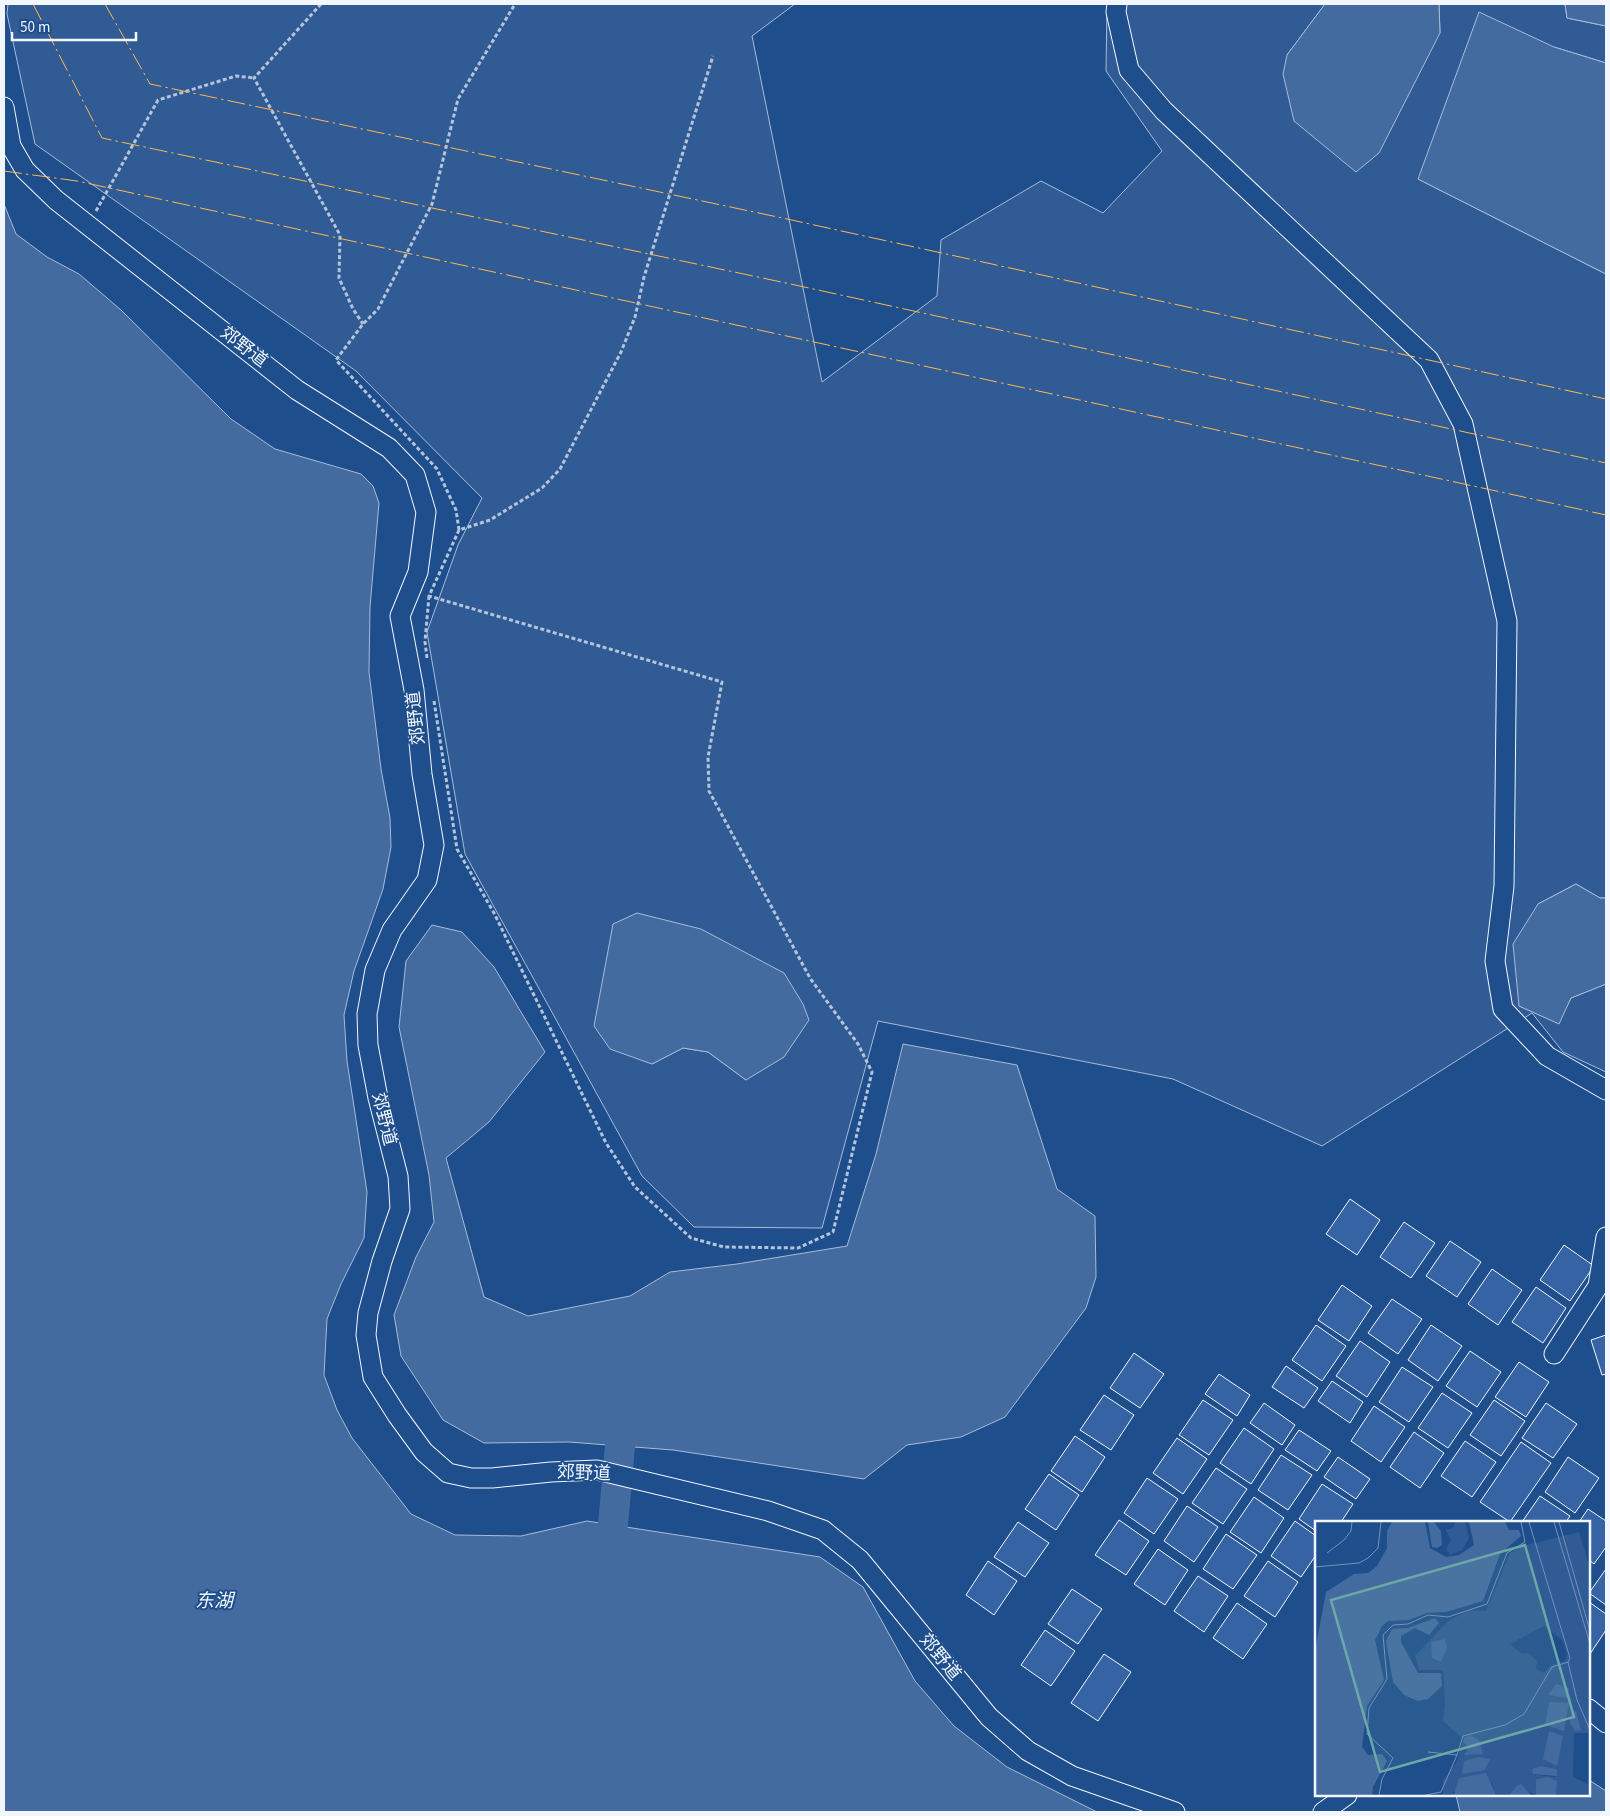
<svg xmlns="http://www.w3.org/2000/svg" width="1610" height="1816" viewBox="0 0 1610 1816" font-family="'Source Sans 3','Noto Sans SC',sans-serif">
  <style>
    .built { fill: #305b95; stroke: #a8bbd7; fill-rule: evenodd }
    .water { fill: #446ba0; stroke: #a8bbd7 }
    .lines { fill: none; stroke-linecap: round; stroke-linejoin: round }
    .river { stroke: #446ba0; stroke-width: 30 }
    .building { fill: #3563a3; stroke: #f2f6ff }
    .minor-casing { stroke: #f2f6ff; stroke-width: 21 }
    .path { stroke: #b3c4dc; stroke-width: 3; stroke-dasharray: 4 2.5; stroke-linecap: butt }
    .minor { stroke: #1f4e8c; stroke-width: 19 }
    .power { stroke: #ffb74d; stroke-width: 1; stroke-dasharray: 18 4 2.5 4; stroke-linecap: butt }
    .labels { text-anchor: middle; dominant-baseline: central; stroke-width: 4; stroke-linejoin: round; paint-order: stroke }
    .street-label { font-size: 18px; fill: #f2f6ff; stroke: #1f4e8c }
    .water-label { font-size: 19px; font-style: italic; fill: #f2f6ff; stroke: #1f4e8c }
    .inset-road { fill: none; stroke: #7391ba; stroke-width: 1 }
    .view { fill: #6aa9a8; fill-opacity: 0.15; stroke: #6aa9a8; stroke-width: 2.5 }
    .inset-edge { fill: none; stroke: #f2f6ff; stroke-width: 2.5 }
  </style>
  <rect width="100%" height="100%" fill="#1f4e8c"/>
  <path class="built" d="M8,4H795L752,36L822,382L937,296L941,240L1041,181L1103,213L1162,151L1106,71L1107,4H1325L1287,55L1440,33L1439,4H1565L1567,18L1606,26V63L1554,47L1418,179L1606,274V898H1600L1576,884L1538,904L1519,1006L1558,1023L1571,998L1606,984V1072L1563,1052L1532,1013L1322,1146L1173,1079L878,1021L822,1228L694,1227L642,1176L465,854L427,632L458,545L482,498L356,371L35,144L7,14ZM613,924L746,1080L708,1052L683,1048L652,1064Z"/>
  <path class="water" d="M1325,4H1439L1440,33L1379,153L1356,172L1294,121L1283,74L1287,55Z
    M1565,4H1606V26L1567,18Z
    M1479,12L1554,47L1606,63V274L1418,179Z
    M4,204L16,234L47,257L79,274L121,310L231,419L275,449L361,474L373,486L379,503L370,607L369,672L381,769L390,818L391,847L383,889L354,971L344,1015L347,1061L367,1192L364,1238L341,1284L327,1319L324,1375L337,1410L352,1438L411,1514L455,1535L521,1536L587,1521L820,1557L863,1587L915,1681L954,1726L1007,1767L1097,1812H4Z
    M1576,884L1600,898H1606V984L1571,998L1559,1024L1519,1006L1513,944L1538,904Z
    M637,913L701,929L784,973L803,1004L809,1020L784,1057L746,1080L708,1052L683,1048L652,1064L610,1049L594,1026L613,924Z
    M432,925L462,932L494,967L545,1052L489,1122L446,1158L484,1297L528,1316L630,1296L670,1272L737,1264L847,1246L876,1154L903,1044L1017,1065L1057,1189L1095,1216L1096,1277L1086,1308L1005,1417L961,1437L907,1445L864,1479L673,1450L569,1442L484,1443L443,1420L401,1356L394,1315L416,1257L434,1222L429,1175L399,1027L406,961Z
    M1589,1780L1606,1791V1812H1460L1456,1795H1589Z"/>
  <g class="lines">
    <path class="river" d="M613,1525L620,1446"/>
  </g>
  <path class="building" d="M1350,1199L1380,1220L1357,1255L1326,1234Z
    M1404,1222L1435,1243L1411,1278L1380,1257Z
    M1450,1241L1481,1262L1457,1297L1426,1276Z
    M1564,1245L1594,1266L1570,1301L1540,1280Z
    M1492,1269L1522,1290L1498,1325L1468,1304Z
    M1342,1285L1372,1306L1349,1341L1318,1320Z
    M1536,1287L1566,1308L1543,1343L1512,1322Z
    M1392,1299L1422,1319L1398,1354L1368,1333Z
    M1316,1325L1346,1346L1322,1381L1292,1360Z
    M1431,1325L1462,1346L1438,1381L1408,1360Z
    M1606,1335V1374L1602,1375L1591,1340Z
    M1360,1341L1390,1362L1367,1397L1336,1376Z
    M1470,1351L1501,1372L1477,1407L1446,1386Z
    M1134,1353L1164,1374L1140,1408L1110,1388Z
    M1519,1362L1549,1382L1526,1417L1495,1397Z
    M1286,1366L1318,1388L1304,1408L1272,1387Z
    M1402,1367L1433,1387L1409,1422L1379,1402Z
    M1219,1374L1250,1395L1237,1416L1205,1394Z
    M1332,1381L1363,1402L1350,1423L1318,1401Z
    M1442,1393L1472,1413L1448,1448L1418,1428Z
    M1104,1395L1134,1415L1111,1450L1080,1430Z
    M1203,1400L1233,1420L1209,1455L1179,1435Z
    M1494,1400L1525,1421L1501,1456L1470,1435Z
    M1264,1403L1295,1425L1282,1445L1250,1423Z
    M1546,1403L1577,1424L1553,1458L1522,1438Z
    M1374,1406L1405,1427L1381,1462L1351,1441Z
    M1244,1428L1274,1449L1251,1484L1220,1463Z
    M1299,1430L1331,1451L1317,1471L1285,1450Z
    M1414,1432L1444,1453L1420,1488L1390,1467Z
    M1075,1436L1105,1457L1082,1492L1051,1471Z
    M1177,1438L1207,1459L1183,1494L1153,1473Z
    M1465,1441L1496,1462L1472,1497L1441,1476Z
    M1521,1442L1551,1463L1510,1522L1480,1502Z
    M1281,1455L1312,1475L1288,1510L1258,1490Z
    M1338,1457L1370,1479L1356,1499L1324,1477Z
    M1568,1457L1599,1478L1575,1513L1545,1492Z
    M1216,1468L1247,1489L1223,1524L1192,1503Z
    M1049,1474L1079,1495L1056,1530L1025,1509Z
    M1147,1478L1178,1499L1154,1534L1124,1513Z
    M1322,1484L1353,1504L1341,1522H1316V1531L1299,1519Z
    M1540,1496L1570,1516L1566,1522H1522Z
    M1254,1497L1284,1518L1261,1553L1230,1532Z
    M1187,1506L1218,1527L1194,1562L1164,1541Z
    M1588,1509L1606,1521V1547L1594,1564L1589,1560V1522H1579Z
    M1119,1520L1149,1541L1126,1575L1095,1555Z
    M1295,1521L1316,1536V1555L1301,1577L1271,1556Z
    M1018,1522L1049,1543L1025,1577L994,1557Z
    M1226,1534L1257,1555L1233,1589L1203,1569Z
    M1158,1549L1188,1570L1165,1605L1134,1584Z
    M988,1561L1017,1581L994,1615L966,1595Z
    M1268,1561L1298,1582L1275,1617L1244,1596Z
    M1606,1569V1605L1589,1593Z
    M1198,1576L1228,1596L1204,1632L1174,1611Z
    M1072,1589L1102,1609L1078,1644L1048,1624Z
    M1589,1602L1606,1614V1630L1590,1654Z
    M1237,1603L1267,1624L1243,1659L1213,1638Z
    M1045,1630L1075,1651L1051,1686L1021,1665Z
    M1104,1654L1131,1672L1098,1721L1071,1703Z"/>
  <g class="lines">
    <g class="minor-casing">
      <path id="minor" d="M1117,4L1116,12L1129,70L1164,111L1429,360L1463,424L1507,621L1504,886L1495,961L1503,1009L1547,1056L1606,1090
        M4,107L11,146L25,170L56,200L297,390L389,448L415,475L426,512L418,572L400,616L414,690L422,774L434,845L427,880L392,930L375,970L367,1014L368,1045L378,1098L398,1176L400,1209L382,1261L368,1313L366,1335L373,1377L397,1415L424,1452L448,1473L471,1478H492L551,1472L597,1470L768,1511L823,1530L860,1560L989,1717L1028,1751L1072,1776L1175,1812
        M1554,1354L1598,1286L1606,1237
        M1589,1709L1606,1723
        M1323,1812L1347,1795"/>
    </g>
    <path class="path" d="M321,4L254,78L340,235L339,278L353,309L363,324
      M96,211L158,100L236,76L254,78
      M459,530L456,510L437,469L336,360L363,324L378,309L432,204L458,99L515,4
      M427,658L425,642L429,596
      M434,701L457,849L494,913L606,1143L635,1187L691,1238L724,1247L798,1248L833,1232L872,1072L858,1044L810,978L709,791L708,757L722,682L429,596L459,530L490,520L542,488L560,469L621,352L635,317L644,277L713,56"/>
    <use href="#minor" class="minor"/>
    <path class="power" d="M33,4L102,138L786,283L1606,463
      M105,4L150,84L787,219L1606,399
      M4,171L77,181L1606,515"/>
  </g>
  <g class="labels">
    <g class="street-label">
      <text transform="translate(244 347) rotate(38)">郊野道</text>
      <text transform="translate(416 718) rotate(-96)">郊野道</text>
      <text transform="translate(384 1119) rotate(76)">郊野道</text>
      <text transform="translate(584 1473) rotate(2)">郊野道</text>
      <text transform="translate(940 1657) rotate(51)">郊野道</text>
    </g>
    <g class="water-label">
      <text x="214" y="1601">东湖</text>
    </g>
  </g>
  <g transform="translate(1315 1521)">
    <rect width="275" height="275" fill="#1f4e8c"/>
    <path d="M140,1H150L154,17L147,29L135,34L131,28L136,19L131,9L139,6ZM264,11L275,47V216L273,212H259L258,256L275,264V270L272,274H241L242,260L234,256L221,258V274L202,265L194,274H181L177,262L138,271L139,274H128V259L142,241L148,218L128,200L130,182L128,149H104L100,135L133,100L155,89L171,90L195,32L208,25ZM229,105L248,120L252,134L250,140L236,144L229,152L221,148L222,140L213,132L207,133L195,123ZM226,245L242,248L240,256L218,253Z" fill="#305b95" fill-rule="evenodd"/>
    <path d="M77,1H110L115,27L131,36L144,34L159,24L154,1H190L194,9H204L206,15L185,33L168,80L131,91L112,92L94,99L73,100L67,105L60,119L69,159L52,185L47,226L53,234L67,233L72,240L58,266L57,274H0V130L11,71L39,53L53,52L62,45L72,27V10ZM113,1H119L126,10L127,24L122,27L117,26ZM120,97L124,102L114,114L100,107L86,115V121L103,152H126L127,165L113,178L103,180L89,174L78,161L71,120L77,108L93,107ZM130,118L132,127L126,141L117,137L116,121ZM241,163L254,167L253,177L233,174ZM234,181L254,182L249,210L230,204ZM261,190L266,209L260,210L255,201L256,192ZM234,210L248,215L242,245L228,238ZM155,214L164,219L168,233L149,234L154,226L148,221L149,217ZM163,236L175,238L170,249L147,253L149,240ZM226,245L242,248V255L218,253L217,248ZM171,252L181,274H139L144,257ZM234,256L242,260L241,274H221V258ZM206,263L216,274H194L202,265Z" fill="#446ba0"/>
    <path class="inset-road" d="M214,1L255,137L253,141M239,1L275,123M244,1L275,110M12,32L29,19L36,10L37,1M0,46L44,42L53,37L63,27L66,1M113,231L142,234L148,215L190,204L209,193L237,146L253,141L262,179L275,209M64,274L67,258L78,237L52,213L54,187L72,158L68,114L78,104L93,103L113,94L133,96L172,83L192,32L210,21L206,1M111,274L126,271L142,234"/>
    <path class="view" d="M210,24L259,196L65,251L16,79Z"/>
    <rect width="275" height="275" class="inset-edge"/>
  </g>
  <rect width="1610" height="1816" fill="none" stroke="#f2f6ff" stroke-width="10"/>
  <path d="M12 32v8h124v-8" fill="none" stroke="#f2f6ff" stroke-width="2.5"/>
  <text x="20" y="32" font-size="15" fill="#f2f6ff" stroke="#1f4e8c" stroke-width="4" paint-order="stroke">50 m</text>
</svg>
